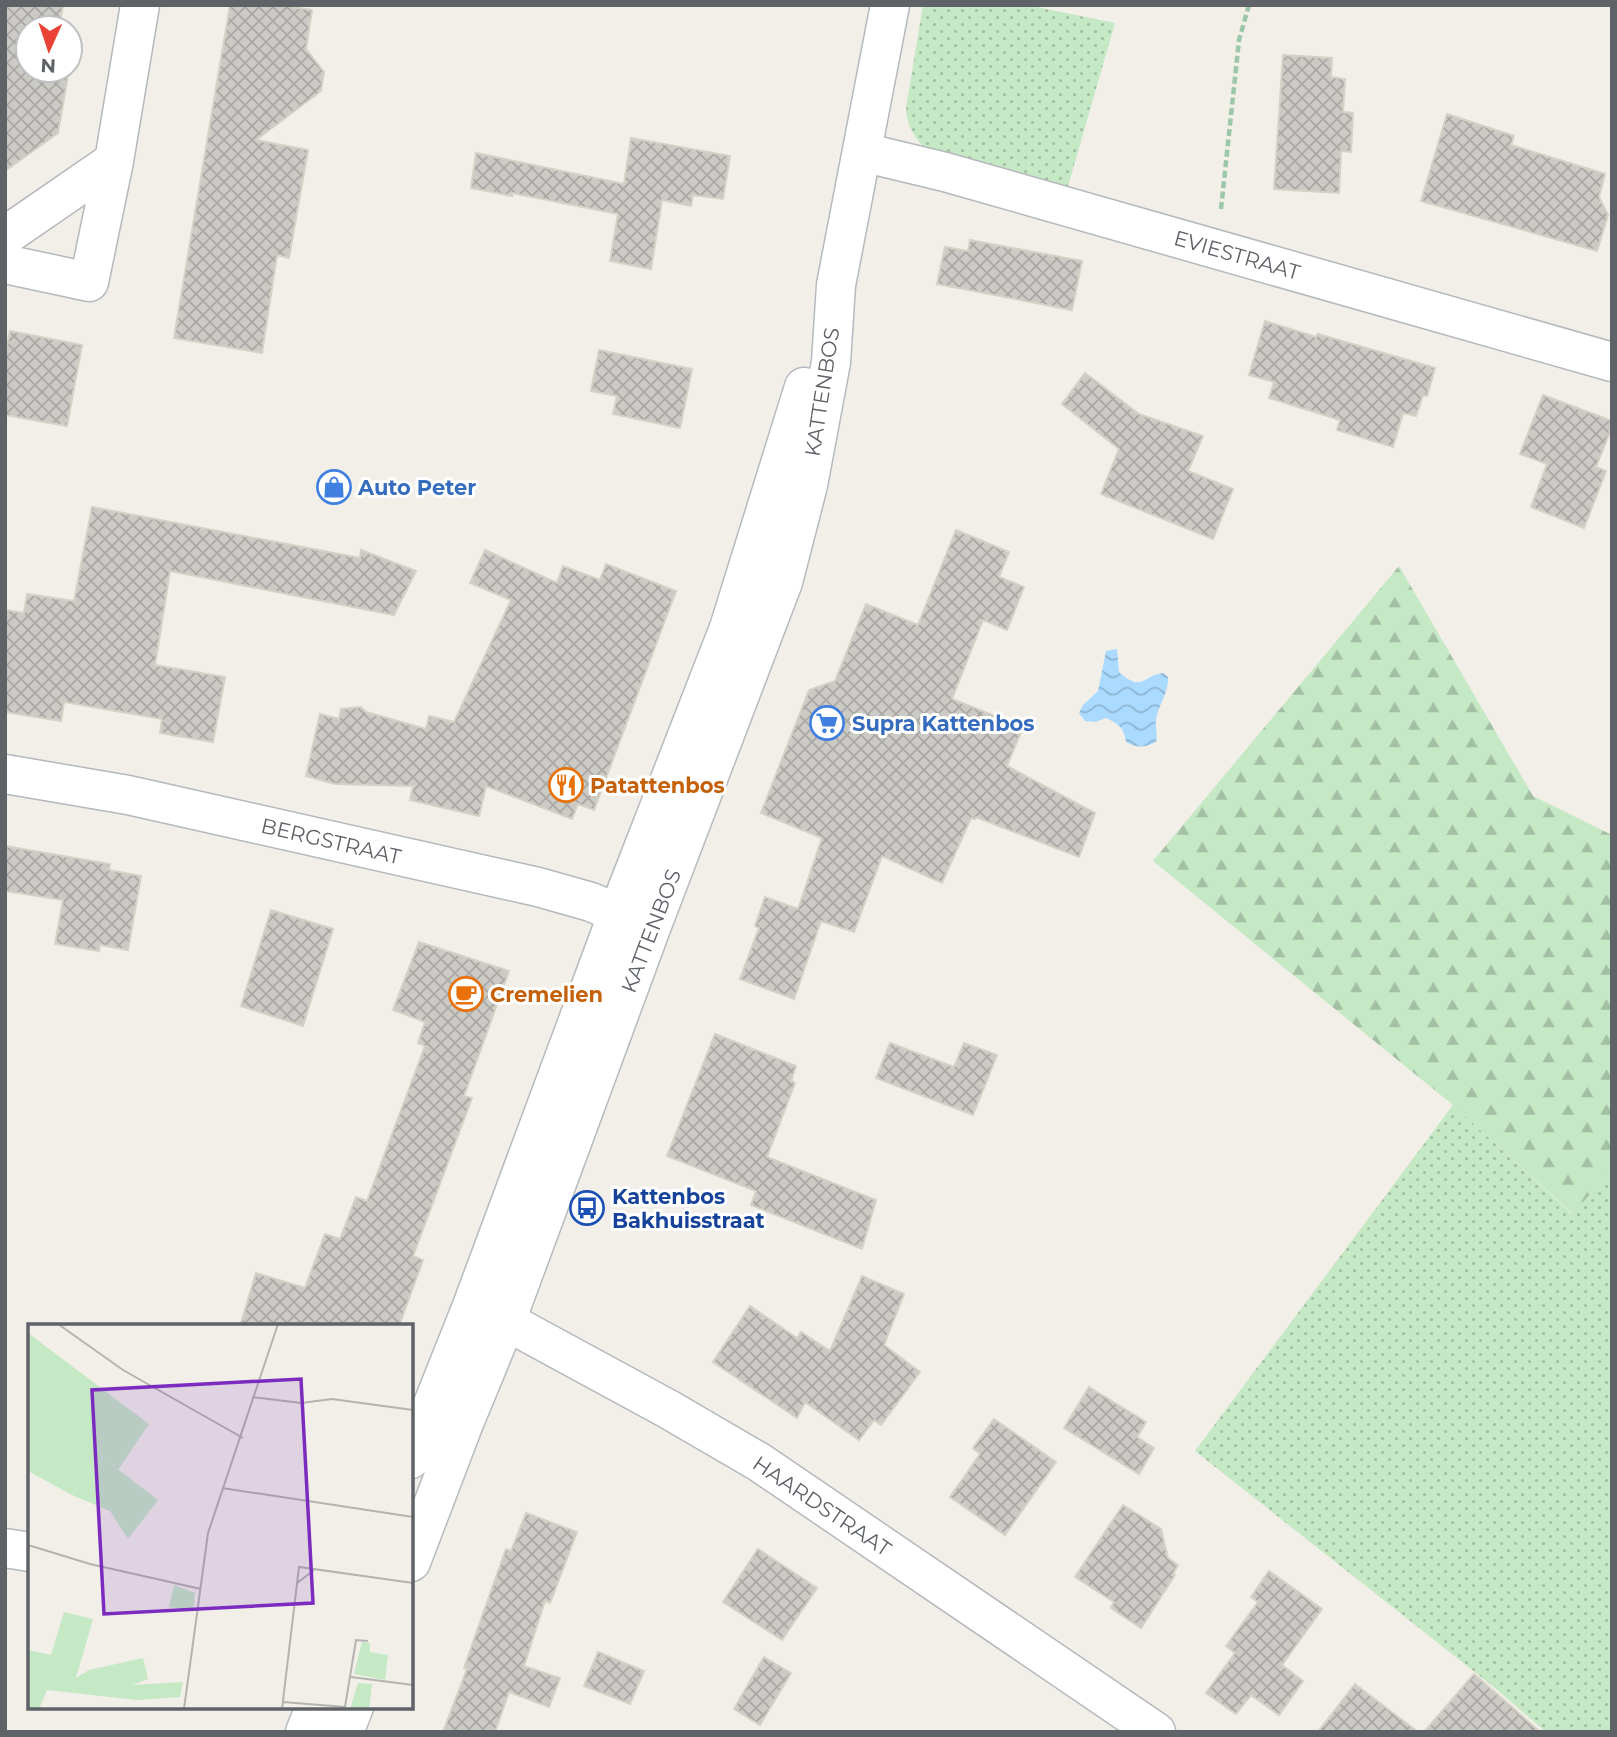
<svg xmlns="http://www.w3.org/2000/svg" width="1617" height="1737" viewBox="0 0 1617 1737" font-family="Montserrat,sans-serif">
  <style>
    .grass { fill: url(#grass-dots) }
    .forest { fill: url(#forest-firs) }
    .water { fill: url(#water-waves) }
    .building { fill: url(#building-cross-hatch); stroke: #d6d1c6; stroke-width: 2 }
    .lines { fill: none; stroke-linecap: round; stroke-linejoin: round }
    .street-casing { stroke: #b5b8bc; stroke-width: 41 }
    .secondary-casing { stroke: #b6babf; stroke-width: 41 }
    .path { stroke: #9cc7a9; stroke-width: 4.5; stroke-dasharray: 7 3.5; stroke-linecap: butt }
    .street { stroke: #fff; stroke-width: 38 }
    .secondary { stroke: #fff; stroke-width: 38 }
    .labels { text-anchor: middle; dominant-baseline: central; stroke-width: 6; stroke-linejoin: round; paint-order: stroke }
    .street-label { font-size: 21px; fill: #5f6368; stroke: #fff }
    .shop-label { font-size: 21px; font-weight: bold; fill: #366cbe; stroke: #fff; text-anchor: start }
    .food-label { font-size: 21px; font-weight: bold; fill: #c56008; stroke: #fff; text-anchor: start }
    .transit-label { font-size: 21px; font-weight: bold; fill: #164399; stroke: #fff; text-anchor: start }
    .inset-road { fill: none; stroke: #b3b3b1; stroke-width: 2 }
    .view { fill: #7b2cbf; fill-opacity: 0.15; stroke: #7b2cbf; stroke-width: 3.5 }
    .inset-edge { fill: none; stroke: #5f6368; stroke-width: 3.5 }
  </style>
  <defs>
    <pattern id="grass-dots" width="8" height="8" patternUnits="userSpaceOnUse" patternTransform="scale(1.75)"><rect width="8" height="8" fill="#c5e8c5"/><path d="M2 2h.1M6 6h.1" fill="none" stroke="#a3c0a4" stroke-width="1.8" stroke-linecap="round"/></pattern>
    <pattern id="forest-firs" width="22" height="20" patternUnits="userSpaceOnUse" patternTransform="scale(1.75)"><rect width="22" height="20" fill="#c5e8c5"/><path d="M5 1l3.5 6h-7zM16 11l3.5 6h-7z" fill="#a3c0a4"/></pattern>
    <pattern id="water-waves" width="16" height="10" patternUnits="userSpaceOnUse" patternTransform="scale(1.75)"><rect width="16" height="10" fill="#aadaff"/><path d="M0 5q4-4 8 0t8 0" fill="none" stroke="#8eb4d2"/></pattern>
    <pattern id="building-cross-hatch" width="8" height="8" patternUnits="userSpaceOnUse" patternTransform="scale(1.75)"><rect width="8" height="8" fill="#cccac5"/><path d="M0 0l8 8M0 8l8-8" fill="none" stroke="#a9a8a4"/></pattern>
  </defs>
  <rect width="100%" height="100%" fill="#f1efe8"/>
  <path class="grass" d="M923,5H1027L1115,23L1066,193L926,150C914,136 907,127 906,108Z
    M1453,1105L1572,1214L1612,1168V1732H1546L1495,1688L1195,1451Z"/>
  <path class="forest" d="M1399,566L1533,796L1612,835V1168L1573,1214L1453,1105L1153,861Z"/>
  <path class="water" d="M1117,649L1119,672C1143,693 1141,676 1163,673L1168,677C1169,693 1158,705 1156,720C1155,728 1158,732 1156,742C1144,748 1137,748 1126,742C1124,728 1119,724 1106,718L1095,722L1085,721L1079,713L1083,705L1098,691L1106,651Z"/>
  <path class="building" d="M5,5H63L59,28H28V70H69L58,133L5,171Z
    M230,5H281L312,10L306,49L324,72L321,91L256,140L308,150L289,258L277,255L262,353L174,338Z
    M1283,55L1332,58L1331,77L1345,79L1343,112L1353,113L1351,152L1341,151L1339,193L1274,189Z
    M1447,114L1514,136L1511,145L1605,174L1599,197L1608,215L1597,251L1421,201Z
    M631,138L730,156L723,199L693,195L691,206L662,200L651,269L610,261L618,214L512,193V196L471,188L476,153L624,184Z
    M970,240L1082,261L1072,310L937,284L945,247L968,251Z
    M1265,321L1316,337L1318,334L1435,368L1427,396L1423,395L1416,416L1403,413L1393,447L1337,430L1340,420L1269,398L1274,382L1249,375Z
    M10,331L82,345L67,426L5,415V356Z
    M599,350L692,369L680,428L613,414L617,396L591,391Z
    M1085,373L1139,414L1203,436L1188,471L1233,489L1213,539L1101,494L1119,449L1062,404Z
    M1543,395L1612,421V427L1596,467L1606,471L1584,528L1531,507L1547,464L1520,454Z
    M92,507L360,558L361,550L416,571L394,615L170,571L155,665L225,677L213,742L160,733L162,719L64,702L61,721L5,712V610L24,613L27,594L74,601Z
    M956,530L1009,552L999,577L1024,587L1007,630L983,620L952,699L1023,727L1007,766L1095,813L1079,857L976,817L975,819L971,818L942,883L882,856L854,932L821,921L794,999L740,979L759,928L755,926L765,897L798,909L822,838L761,813L809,690L835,681L866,604L918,625Z
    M485,550L557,583L563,566L600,580L606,564L676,591L594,810L578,804L572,819L486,786L479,816L410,800L413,786L335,784L306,776L320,714L339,719L341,709L361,707L366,712L426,729L429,716L454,722L511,600L470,583Z
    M5,846L110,864L109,870L141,876L128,950L100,945L99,951L55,944L63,900L5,891Z
    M271,910L333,929L303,1026L241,1006Z
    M419,942L509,971L464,1096L472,1098L413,1256L423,1260L399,1326H240L256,1273L305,1288L325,1234L340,1239L356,1197L367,1201L425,1046L418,1043L425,1022L393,1010Z
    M715,1034L796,1066L791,1081L795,1083L767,1157L876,1200L862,1249L751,1205L756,1191L667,1156Z
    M890,1043L954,1067L964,1043L997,1055L973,1115L876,1078Z
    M862,1276L904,1294L884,1345L920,1372L881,1425L874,1420L859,1440L805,1402L797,1418L713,1362L750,1306L797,1338L801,1332L830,1351Z
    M1089,1387L1146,1422L1137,1437L1154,1448L1139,1474L1064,1428Z
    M994,1419L1056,1462L1005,1535L950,1497L980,1454L973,1448Z
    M1123,1505L1161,1529L1168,1558L1178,1565L1173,1574L1175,1575L1141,1628L1111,1608L1114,1602L1075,1577Z
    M526,1513L577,1532L550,1603L545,1601L524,1666L560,1678L549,1707L509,1692L495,1732H443L467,1669L464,1668L492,1588L506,1549L511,1551Z
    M758,1549L817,1588L782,1640L723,1602Z
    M1269,1571L1322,1609L1282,1665L1303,1681L1279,1715L1251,1695L1236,1714L1206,1693L1235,1653L1226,1646L1258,1602L1251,1597Z
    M598,1652L644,1671L630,1704L584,1686Z
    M764,1657L791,1673L760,1725L734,1709Z
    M1474,1674L1505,1701L1540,1732H1424Z
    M1355,1684L1418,1732H1318Z"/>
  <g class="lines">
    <g class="street-casing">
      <path id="street" d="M862,152L945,172L1612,362
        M5,236L114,161
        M5,264L89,282L114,161L140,5
        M5,774L128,795L538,887L591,902L649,927
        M476,1307L506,1321L668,1409L759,1462L1156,1732
        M5,1548L30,1552"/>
    </g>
    <g class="secondary-casing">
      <path id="secondary" d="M411,1459L472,1306L618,913L729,628L804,387
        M411,1562L464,1423L506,1321L651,928L783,582L808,485L831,362L836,285L890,5
        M305,1732L315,1707
        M344,1732L354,1707"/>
    </g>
    <path class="path" d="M1221,209L1239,40L1249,5"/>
    <use href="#street" class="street"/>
    <use href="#secondary" class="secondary"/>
  </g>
  <defs>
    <g id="shop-ring" transform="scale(1.75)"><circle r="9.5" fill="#fff" stroke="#3f7fe0" stroke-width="1.5"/><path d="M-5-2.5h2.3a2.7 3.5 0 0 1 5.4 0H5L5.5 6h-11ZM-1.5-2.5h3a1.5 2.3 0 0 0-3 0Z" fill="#3f7fe0"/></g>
    <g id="supermarket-ring" transform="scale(1.75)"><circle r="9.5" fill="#fff" stroke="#3f7fe0" stroke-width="1.5"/><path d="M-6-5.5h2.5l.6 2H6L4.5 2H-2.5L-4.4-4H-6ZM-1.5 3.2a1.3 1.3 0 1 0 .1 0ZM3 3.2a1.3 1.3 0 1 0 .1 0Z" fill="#3f7fe0"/></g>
    <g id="restaurant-ring" transform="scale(1.75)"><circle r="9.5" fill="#fff" stroke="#e8710a" stroke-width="1.5"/><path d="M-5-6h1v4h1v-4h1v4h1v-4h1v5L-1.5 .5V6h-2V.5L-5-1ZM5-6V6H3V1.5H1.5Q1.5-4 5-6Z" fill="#e8710a"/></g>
    <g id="cafe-ring" transform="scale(1.75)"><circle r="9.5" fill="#fff" stroke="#e8710a" stroke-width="1.5"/><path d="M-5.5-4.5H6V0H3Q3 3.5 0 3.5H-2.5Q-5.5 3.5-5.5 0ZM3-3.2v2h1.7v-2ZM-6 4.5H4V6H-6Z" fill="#e8710a"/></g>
    <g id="bus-ring" transform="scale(1.75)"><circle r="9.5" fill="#fff" stroke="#1a4fb4" stroke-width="1.5"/><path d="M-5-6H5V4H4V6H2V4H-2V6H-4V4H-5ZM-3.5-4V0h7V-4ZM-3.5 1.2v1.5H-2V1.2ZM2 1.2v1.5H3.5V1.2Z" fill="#1a4fb4"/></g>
  </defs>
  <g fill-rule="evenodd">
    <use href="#shop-ring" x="334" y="487"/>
    <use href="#supermarket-ring" x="827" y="723"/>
    <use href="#restaurant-ring" x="566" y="785"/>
    <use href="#cafe-ring" x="466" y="994"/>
    <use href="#bus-ring" x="587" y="1208"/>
  </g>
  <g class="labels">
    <g class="street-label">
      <text transform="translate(1237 255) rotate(16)">EVIESTRAAT</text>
      <text transform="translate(822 392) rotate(-81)">KATTENBOS</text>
      <text transform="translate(331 841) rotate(13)">BERGSTRAAT</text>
      <text transform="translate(651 931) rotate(-69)">KATTENBOS</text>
      <text transform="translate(822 1506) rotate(34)">HAARDSTRAAT</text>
    </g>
    <g class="shop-label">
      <text x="358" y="487">Auto Peter</text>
      <text x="852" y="723">Supra Kattenbos</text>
    </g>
    <g class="food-label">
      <text x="590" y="785">Patattenbos</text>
      <text x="490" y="994">Cremelien</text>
    </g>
    <g class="transit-label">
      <text x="612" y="1196">Kattenbos<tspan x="612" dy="24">Bakhuisstraat</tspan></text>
    </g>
  </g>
  <g transform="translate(28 1324)">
    <rect width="385" height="385" fill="#f1efe8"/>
    <path d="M0,9L121,100L90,146L74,133L44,171L0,147ZM146,261L167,269L165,287L141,283ZM36,288L65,295L48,354L61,346L115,334L120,355L104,361L155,358L152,373L109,376L19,366L11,385H0V326L23,331ZM334,318L342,319V328L360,331L357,356L326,350Z" fill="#c5e8c5"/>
    <path d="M74,133L130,176L100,215L82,187L44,171Z" fill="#c5e8c5"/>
    <path d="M330,359L344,360L341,385H322Z" fill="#c5e8c5"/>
    <path class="inset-road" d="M30,0L95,46L215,114M224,73L273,79L304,75L385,86M194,164L385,193M0,221L62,240L173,265M269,259L286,246M323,353L385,361M255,378L317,383L328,316L340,317M156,385L180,209L250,0M254,385L271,243L385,259"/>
    <path class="view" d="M273,55L285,279L76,290L64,66Z"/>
    <rect width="385" height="385" class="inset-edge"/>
  </g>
  <rect width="1617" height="1737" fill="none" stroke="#5f6368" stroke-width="14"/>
  <g transform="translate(49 49) rotate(183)"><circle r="33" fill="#ffffff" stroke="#bfc1c3" stroke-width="2"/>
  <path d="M0-5L12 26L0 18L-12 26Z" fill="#ea4335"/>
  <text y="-10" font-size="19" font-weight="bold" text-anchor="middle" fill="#5f6368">N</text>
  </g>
</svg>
